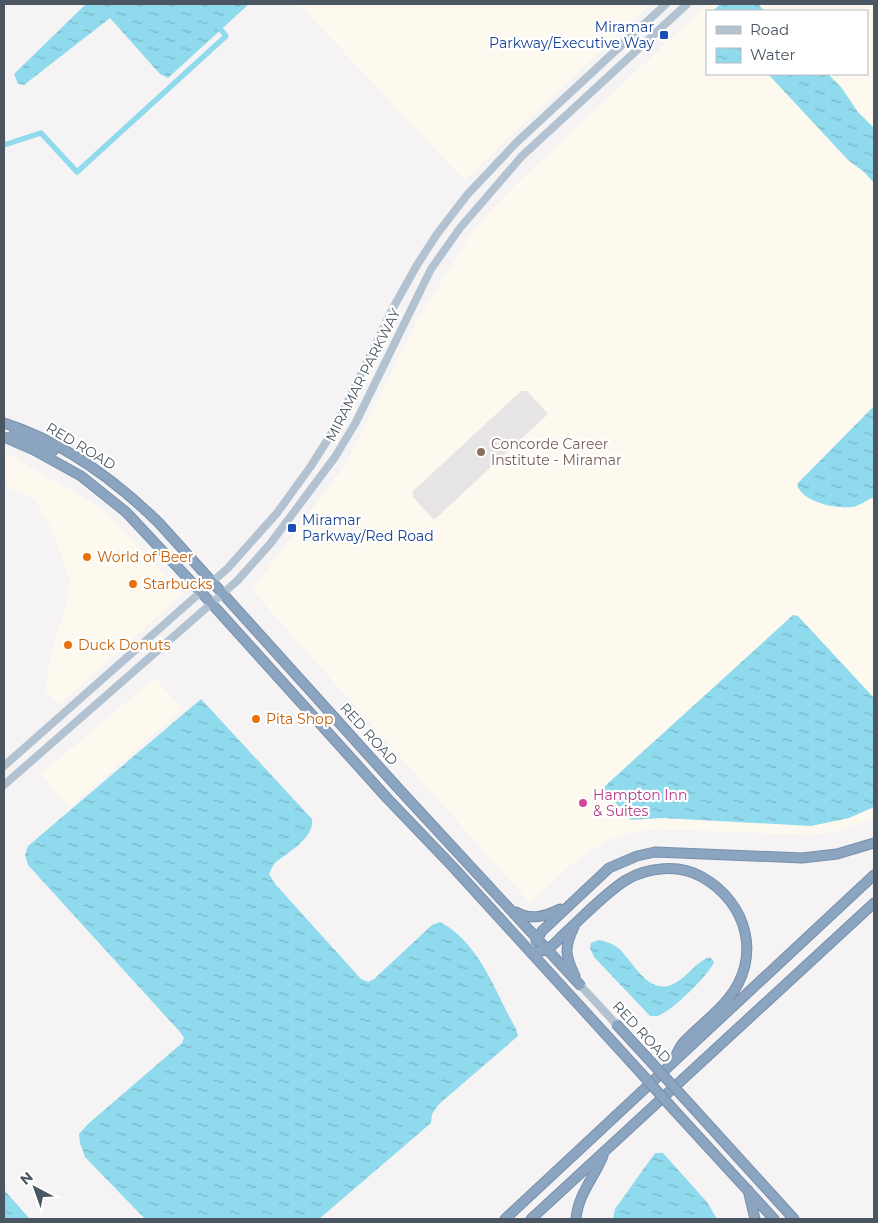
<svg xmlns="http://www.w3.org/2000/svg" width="878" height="1223" viewBox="0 0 878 1223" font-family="Montserrat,sans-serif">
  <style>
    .commercial { fill: #fdf9ef; fill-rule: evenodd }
    .education { fill: #e6e4e5 }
    .water { fill: url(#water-ripples) }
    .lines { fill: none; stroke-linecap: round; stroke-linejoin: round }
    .canal { stroke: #90daee; stroke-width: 5.5 }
    .highway-casing { stroke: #7690ad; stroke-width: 11 }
    .major { stroke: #b3c2d1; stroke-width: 8 }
    .highway { stroke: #8ba5c1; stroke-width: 9 }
    .highway-bridge-casing { stroke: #7690ad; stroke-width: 11; stroke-linecap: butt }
    .highway-bridge { stroke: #8ba5c1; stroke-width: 9 }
    .transit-dot { fill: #1a4fb4; stroke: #fff; stroke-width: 2 }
    .education-dot { fill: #8d6e63; stroke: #fff; stroke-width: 2 }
    .food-dot { fill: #e8710a; stroke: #fff; stroke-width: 2 }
    .hotel-dot { fill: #d1479c; stroke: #fff; stroke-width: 2 }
    .labels { text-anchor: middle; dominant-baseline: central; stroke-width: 4.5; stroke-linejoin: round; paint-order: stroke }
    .transit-label { font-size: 14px; fill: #164399; stroke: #fff; text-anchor: end }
    .street-label { font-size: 14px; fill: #4a5661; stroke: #fff }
    .education-label { font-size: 14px; fill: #785e54; stroke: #fff; text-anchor: start }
    .food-label { font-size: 14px; fill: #c56008; stroke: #fff; text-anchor: start }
    .hotel-label { font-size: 14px; fill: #b23c85; stroke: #fff; text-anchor: start }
  </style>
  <defs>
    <pattern id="water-ripples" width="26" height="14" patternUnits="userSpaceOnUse" patternTransform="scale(1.25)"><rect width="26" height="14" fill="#90daee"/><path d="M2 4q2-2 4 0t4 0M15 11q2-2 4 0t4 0" fill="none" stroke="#78b4c4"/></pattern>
  </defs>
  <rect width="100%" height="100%" fill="#f5f3f3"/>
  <path class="commercial" d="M299,4H651L464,180Z
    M708,4H874V818L835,832L810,835L656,829L630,833L609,840L590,851L570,866L530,903L252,590L346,464L417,321L472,232L511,189ZM707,11H867V74H707Z
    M4,452L85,498L108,514L182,594L59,705L46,691L48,671L54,642L65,610L70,581L51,527L34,499L9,488L4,480Z
    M155,678L182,709L69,808L41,774Z"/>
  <path class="education" d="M521,391H527L548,414L434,520L413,497V491Z"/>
  <path class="water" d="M86,4H249L168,78L160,74L110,18L24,85L18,84L14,74Z
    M720,4H758L765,11H713Z
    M768,74H828L841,87L858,112L874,128V183L864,172L848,160Z
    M874,406V497C867,500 859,506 852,507C836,509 801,502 797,484Z
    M793,615L798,616L874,698V807L849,818L811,826L662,818L631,820L604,790L605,786Z
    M201,699L312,819C315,838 287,853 275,863C272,866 271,870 269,874L276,885L361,979L368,982L374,979L432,925L440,922C480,943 495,992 516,1029L518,1036L439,1104L432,1114L431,1123L319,1219H145L85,1157L80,1143L79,1134L88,1124L182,1043L184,1038L180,1032L28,865L25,855L28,846Z
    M599,940C605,941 611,943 617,947C633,960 646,994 671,985C684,980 693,966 705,959L710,957L714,962C710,974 669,1014 657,1016C657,1016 650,1016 650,1016L594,957L590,948L591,943Z
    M655,1153H663L707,1202L717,1219H613L615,1209Z
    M4,1190L30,1219H4Z"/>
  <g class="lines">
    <path class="canal" d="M4,145L41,133L77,172L226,36L217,25"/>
    <g class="highway-casing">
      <path id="highway" d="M4,423C64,442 114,479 159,523L398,788L580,985
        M14,434L53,451
        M4,437L34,450L81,476L126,512L212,604L387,798L453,867L640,1072
        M516,912C531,921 546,916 560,909
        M574,927C564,947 565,956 575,976
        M536,941L542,931L609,868L637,856L655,852L802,858L837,854L874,843
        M531,953C536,952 541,951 546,950C552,947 558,940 563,935C582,918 605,893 626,880C648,867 679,864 702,877C748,903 762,958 728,999C715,1015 698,1027 684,1042C680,1046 677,1053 675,1058
        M617,1025L651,1062
        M685,1099L794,1219
        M674,1110L774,1219
        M748,1190L755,1219
        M505,1219L874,875
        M531,1219L874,903
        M576,1219C578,1194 594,1178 603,1156"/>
    </g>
    <path class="major" d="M4,766L228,568L277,513L311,466L335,428L393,308L417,265L437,234L467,195L517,142L666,4
      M4,785L237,581L270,544L335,457L356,422L431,269L460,228L522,156L687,4
      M580,985L617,1025"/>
    <use href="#highway" class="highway"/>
    <g class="highway-bridge-casing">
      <path id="highway-bridge" d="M651,1062L685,1099
        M640,1072L674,1110"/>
    </g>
    <use href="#highway-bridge" class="highway-bridge"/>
  </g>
  <g class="transit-dot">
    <rect x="659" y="30" width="10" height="10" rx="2.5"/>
    <rect x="287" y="523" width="10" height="10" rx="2.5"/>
  </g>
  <circle class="education-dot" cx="481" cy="452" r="5"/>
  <g class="food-dot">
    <circle cx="87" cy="557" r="5"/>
    <circle cx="133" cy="584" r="5"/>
    <circle cx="68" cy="645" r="5"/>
    <circle cx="256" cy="719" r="5"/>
  </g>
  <circle class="hotel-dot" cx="583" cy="803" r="5"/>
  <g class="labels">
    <g class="transit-label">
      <text x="654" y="27">Miramar<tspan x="654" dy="16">Parkway/Executive Way</tspan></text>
      <text x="302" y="520" text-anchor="start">Miramar<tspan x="302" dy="16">Parkway/Red Road</tspan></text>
    </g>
    <g class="street-label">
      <text transform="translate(363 375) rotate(-63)">MIRAMAR PARKWAY</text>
      <text transform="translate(81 446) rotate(31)">RED ROAD</text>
      <text transform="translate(369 734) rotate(48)">RED ROAD</text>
      <text transform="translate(642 1032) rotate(47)">RED ROAD</text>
    </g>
    <g class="education-label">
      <text x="491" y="444">Concorde Career<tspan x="491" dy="16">Institute - Miramar</tspan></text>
    </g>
    <g class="food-label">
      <text x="97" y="557">World of Beer</text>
      <text x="143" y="584">Starbucks</text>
      <text x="78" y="645">Duck Donuts</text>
      <text x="266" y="719">Pita Shop</text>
    </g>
    <g class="hotel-label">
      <text x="593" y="795">Hampton Inn<tspan x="593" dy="16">&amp; Suites</tspan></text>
    </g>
  </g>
  <rect width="878" height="1223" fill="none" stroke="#4a5661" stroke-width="10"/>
  <rect x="706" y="10" width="162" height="65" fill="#ffffff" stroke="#b7bbc0"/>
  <rect x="716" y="26" width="25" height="8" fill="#b3c2d1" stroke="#b7bbc0"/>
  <text x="750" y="35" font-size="15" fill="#4a5661">Road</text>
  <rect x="716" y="48" width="25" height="15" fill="url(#water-ripples)" stroke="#b7bbc0"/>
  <text x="750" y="60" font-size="15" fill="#4a5661">Water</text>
  <g transform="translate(35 1188) rotate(319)" stroke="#ffffff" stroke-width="4" paint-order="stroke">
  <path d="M0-4L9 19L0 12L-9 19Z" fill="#4a5661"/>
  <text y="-8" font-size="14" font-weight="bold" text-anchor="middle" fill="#4a5661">N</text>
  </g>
</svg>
